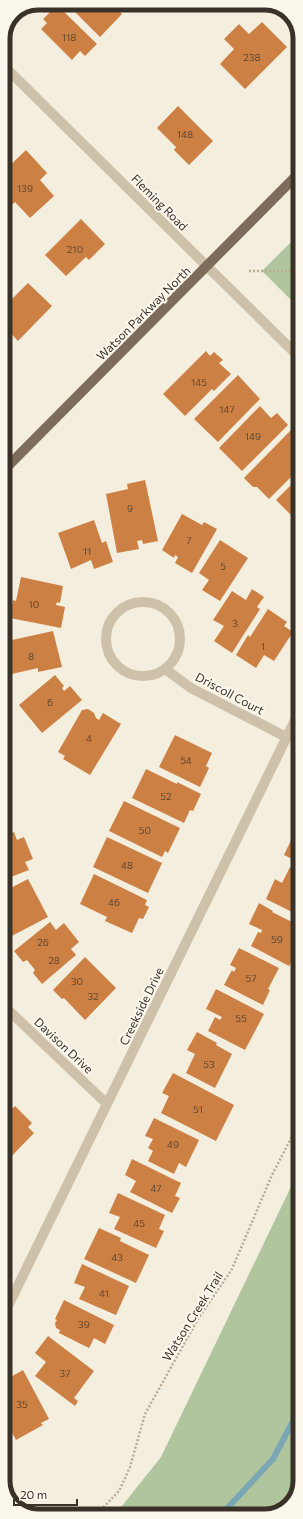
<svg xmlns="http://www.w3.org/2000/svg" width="303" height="1519" viewBox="0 0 303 1519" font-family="Commissioner,sans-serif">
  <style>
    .green { fill: #b0c59d }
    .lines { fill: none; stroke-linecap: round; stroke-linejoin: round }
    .stream { stroke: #7ba6b3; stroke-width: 6 }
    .building { fill: #cd8044 }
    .path { stroke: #baab93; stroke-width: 2.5; stroke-dasharray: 2 2; stroke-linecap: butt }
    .minor { stroke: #cec1a9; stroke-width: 10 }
    .major { stroke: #7d6c5a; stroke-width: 10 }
    .labels { text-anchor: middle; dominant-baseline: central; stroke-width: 4; stroke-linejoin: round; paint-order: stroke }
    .number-label { font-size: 10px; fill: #5f4630 }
    .street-label { font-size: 12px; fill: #3a3229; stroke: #fbf7ec }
    .rim { fill: none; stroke: #3a3229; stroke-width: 5 }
  </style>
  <rect width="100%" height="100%" fill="#f4eedf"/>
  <path class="green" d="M300,233V309L262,271Z
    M300,1168V1481L291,1504L270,1516H114L161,1457Z"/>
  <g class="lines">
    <path class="stream" d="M220,1516L273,1459L300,1408"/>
  </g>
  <path class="building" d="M66,3H111L122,14L100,37Z
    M57,5L97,44L85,56L80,51L72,60L41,29L47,23L43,19Z
    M262,22L287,47L245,89L220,64L234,49L224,39L239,24L249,34Z
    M178,106L213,141L189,165L174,150L176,147L157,128Z
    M26,150L47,173L40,180L54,196L30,218L15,202L3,214V172Z
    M81,219L105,244L89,260L86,257L66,276L45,255Z
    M28,283L52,306L18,341L3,325V308Z
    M206,351L210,356L214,352L223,360L219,363L231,374L214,391L212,389L185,416L163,394Z
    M238,375L260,399L218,442L194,419Z
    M260,406L271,418L277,413L288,425L242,471L219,448Z
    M293,428L300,435V450L297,452L300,455V468L269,499L257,487H253L244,478Z
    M300,476V522L299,523L276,500Z
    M145,480L158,541L143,544L142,540L137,541L139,549L117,553L106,494L128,489L127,484Z
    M182,514L202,525L204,522L217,529L192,573L175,563L178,557L175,555L174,558L162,550Z
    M94,520L102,543L106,541L113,562L94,569L91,560L71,569L58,533Z
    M220,540L248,558L220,601L202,590L209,580L199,573Z
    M21,577L63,586L60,603L57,602L56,605L65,607L61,628L10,618L13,600L16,601Z
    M252,589L264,597L257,607L260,609L232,653L214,641L224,626L213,620L232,591L246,600Z
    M268,609L287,622L284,626L293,632L274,661L264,655L256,668L236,655L248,635L250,637Z
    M53,631L62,667L38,672V668L3,676V642Z
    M55,675L64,686L62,688L64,691L70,686L82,700L42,733L19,705Z
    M88,709L94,713L96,718L99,720L103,713L121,724L90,775L63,759L65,756L58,752L82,710Z
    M175,735L212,753L206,766L209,768L200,787L159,767Z
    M146,769L177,784V782L201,794L193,811L190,810L184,823L132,798Z
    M124,801L180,828L168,853L165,851L162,857L109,831Z
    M14,832L17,840L24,837L33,859L25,862L29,870L3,880V836Z
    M293,836L300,840V863L284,855Z
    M107,837L162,863L148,893L93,867Z
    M290,867L300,872V916L266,899L275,879L282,883Z
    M94,874L147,900L145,905L149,907L143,919L139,918L132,933L105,921L107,917L80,904Z
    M28,879L48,917L8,938L3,929V892Z
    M259,903L273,911L272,912L300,926V944L289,966L251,946L258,932L261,933L262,930L249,924Z
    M50,922L56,930L64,923L79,942L71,949L76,955L42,984L33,973L35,970L27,960L23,962L14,951Z
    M239,948L279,968L268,989L270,990L263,1005L224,985L232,970L234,972L236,968L230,965Z
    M85,957L116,988L85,1020L64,998L62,999L53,990Z
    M216,989L264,1014L245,1050L208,1031L215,1017L220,1020L222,1017L206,1009Z
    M197,1032L217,1043L216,1045L232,1054L215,1088L186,1073L195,1054L187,1050Z
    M173,1073L234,1105L216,1141L161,1113L169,1096L162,1093Z
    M4,1104L11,1110L15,1106L32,1123L28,1127L34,1133L3,1165V1105Z
    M154,1118L199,1140L186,1167L179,1163L174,1174L148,1161L153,1151L148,1148L153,1139L145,1136Z
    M132,1159L181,1183L175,1196L180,1198L172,1213L130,1192L136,1181L125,1175Z
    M118,1193L165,1215L159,1229L164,1231L156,1248L114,1229L120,1217L109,1213Z
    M99,1228L121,1238L120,1241L149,1255L136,1283L84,1259Z
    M82,1264L129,1286L116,1315L79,1299L85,1287L74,1283Z
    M64,1300L114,1325L105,1344L94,1338L89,1348L59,1333L60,1330L56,1328L55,1323L57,1320L55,1319Z
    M48,1336L94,1371L74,1398L78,1401L75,1406L35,1376L46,1362L35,1353Z
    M23,1370L49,1419L41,1423L43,1425L16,1440L3,1416V1391L6,1389L7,1392L12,1389L7,1379Z"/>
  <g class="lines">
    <path class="path" d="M249,271H300
      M95,1516L119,1491L130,1467L145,1414L198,1319L232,1269L272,1175L300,1121"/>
    <path class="minor" d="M3,65L300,358
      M106 639a37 37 0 1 1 74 0a37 37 0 1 1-74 0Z
      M165,669L191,688L286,737
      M3,1005L107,1104
      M3,1312L7,1308L300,710"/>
    <path class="major" d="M3,471L300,172"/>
  </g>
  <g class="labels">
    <g class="number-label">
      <text x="69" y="37">118</text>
      <text x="252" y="57">238</text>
      <text x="185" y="134">148</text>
      <text x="25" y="188">139</text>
      <text x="75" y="249">210</text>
      <text x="199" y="382">145</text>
      <text x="227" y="409">147</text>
      <text x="253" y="436">149</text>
      <text x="130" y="508">9</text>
      <text x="189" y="540">7</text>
      <text x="87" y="551">11</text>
      <text x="223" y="566">5</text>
      <text x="34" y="604">10</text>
      <text x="235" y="623">3</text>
      <text x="263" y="646">1</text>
      <text x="31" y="656">8</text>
      <text x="50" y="702">6</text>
      <text x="89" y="738">4</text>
      <text x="186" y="760">54</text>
      <text x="166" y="796">52</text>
      <text x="145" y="830">50</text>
      <text x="127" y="865">48</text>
      <text x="114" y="902">46</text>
      <text x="277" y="939">59</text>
      <text x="43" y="942">26</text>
      <text x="54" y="960">28</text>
      <text x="251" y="978">57</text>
      <text x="77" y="981">30</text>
      <text x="93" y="996">32</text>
      <text x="241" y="1018">55</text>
      <text x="209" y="1064">53</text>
      <text x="198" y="1109">51</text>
      <text x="173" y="1144">49</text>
      <text x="156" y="1188">47</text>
      <text x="139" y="1223">45</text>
      <text x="117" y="1257">43</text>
      <text x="104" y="1293">41</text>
      <text x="84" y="1324">39</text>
      <text x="65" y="1373">37</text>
      <text x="22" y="1404">35</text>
    </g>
    <g class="street-label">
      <text transform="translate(160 202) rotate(45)">Fleming Road</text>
      <text transform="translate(143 313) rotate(-45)">Watson Parkway North</text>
      <text transform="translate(230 693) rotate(28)">Driscoll Court</text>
      <text transform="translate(141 1006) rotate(-64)">Creekside Drive</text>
      <text transform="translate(64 1045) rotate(43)">Davison Drive</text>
      <text transform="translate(192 1316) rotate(-58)">Watson Creek Trail</text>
    </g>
  </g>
  <path d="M0 0H303V1519H0ZM38 10H265A28 28 0 0 1 293 38V1481A28 28 0 0 1 265 1509H38A28 28 0 0 1 10 1481V38A28 28 0 0 1 38 10Z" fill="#fbf7ec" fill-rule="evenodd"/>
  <path class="rim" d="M38 10H265A28 28 0 0 1 293 38V1481A28 28 0 0 1 265 1509H38A28 28 0 0 1 10 1481V38A28 28 0 0 1 38 10Z"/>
  <path d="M14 1499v6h63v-6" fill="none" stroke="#3a3229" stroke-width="2"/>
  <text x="20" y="1499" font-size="12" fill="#3a3229" stroke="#fbf7ec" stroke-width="3" paint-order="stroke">20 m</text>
</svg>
